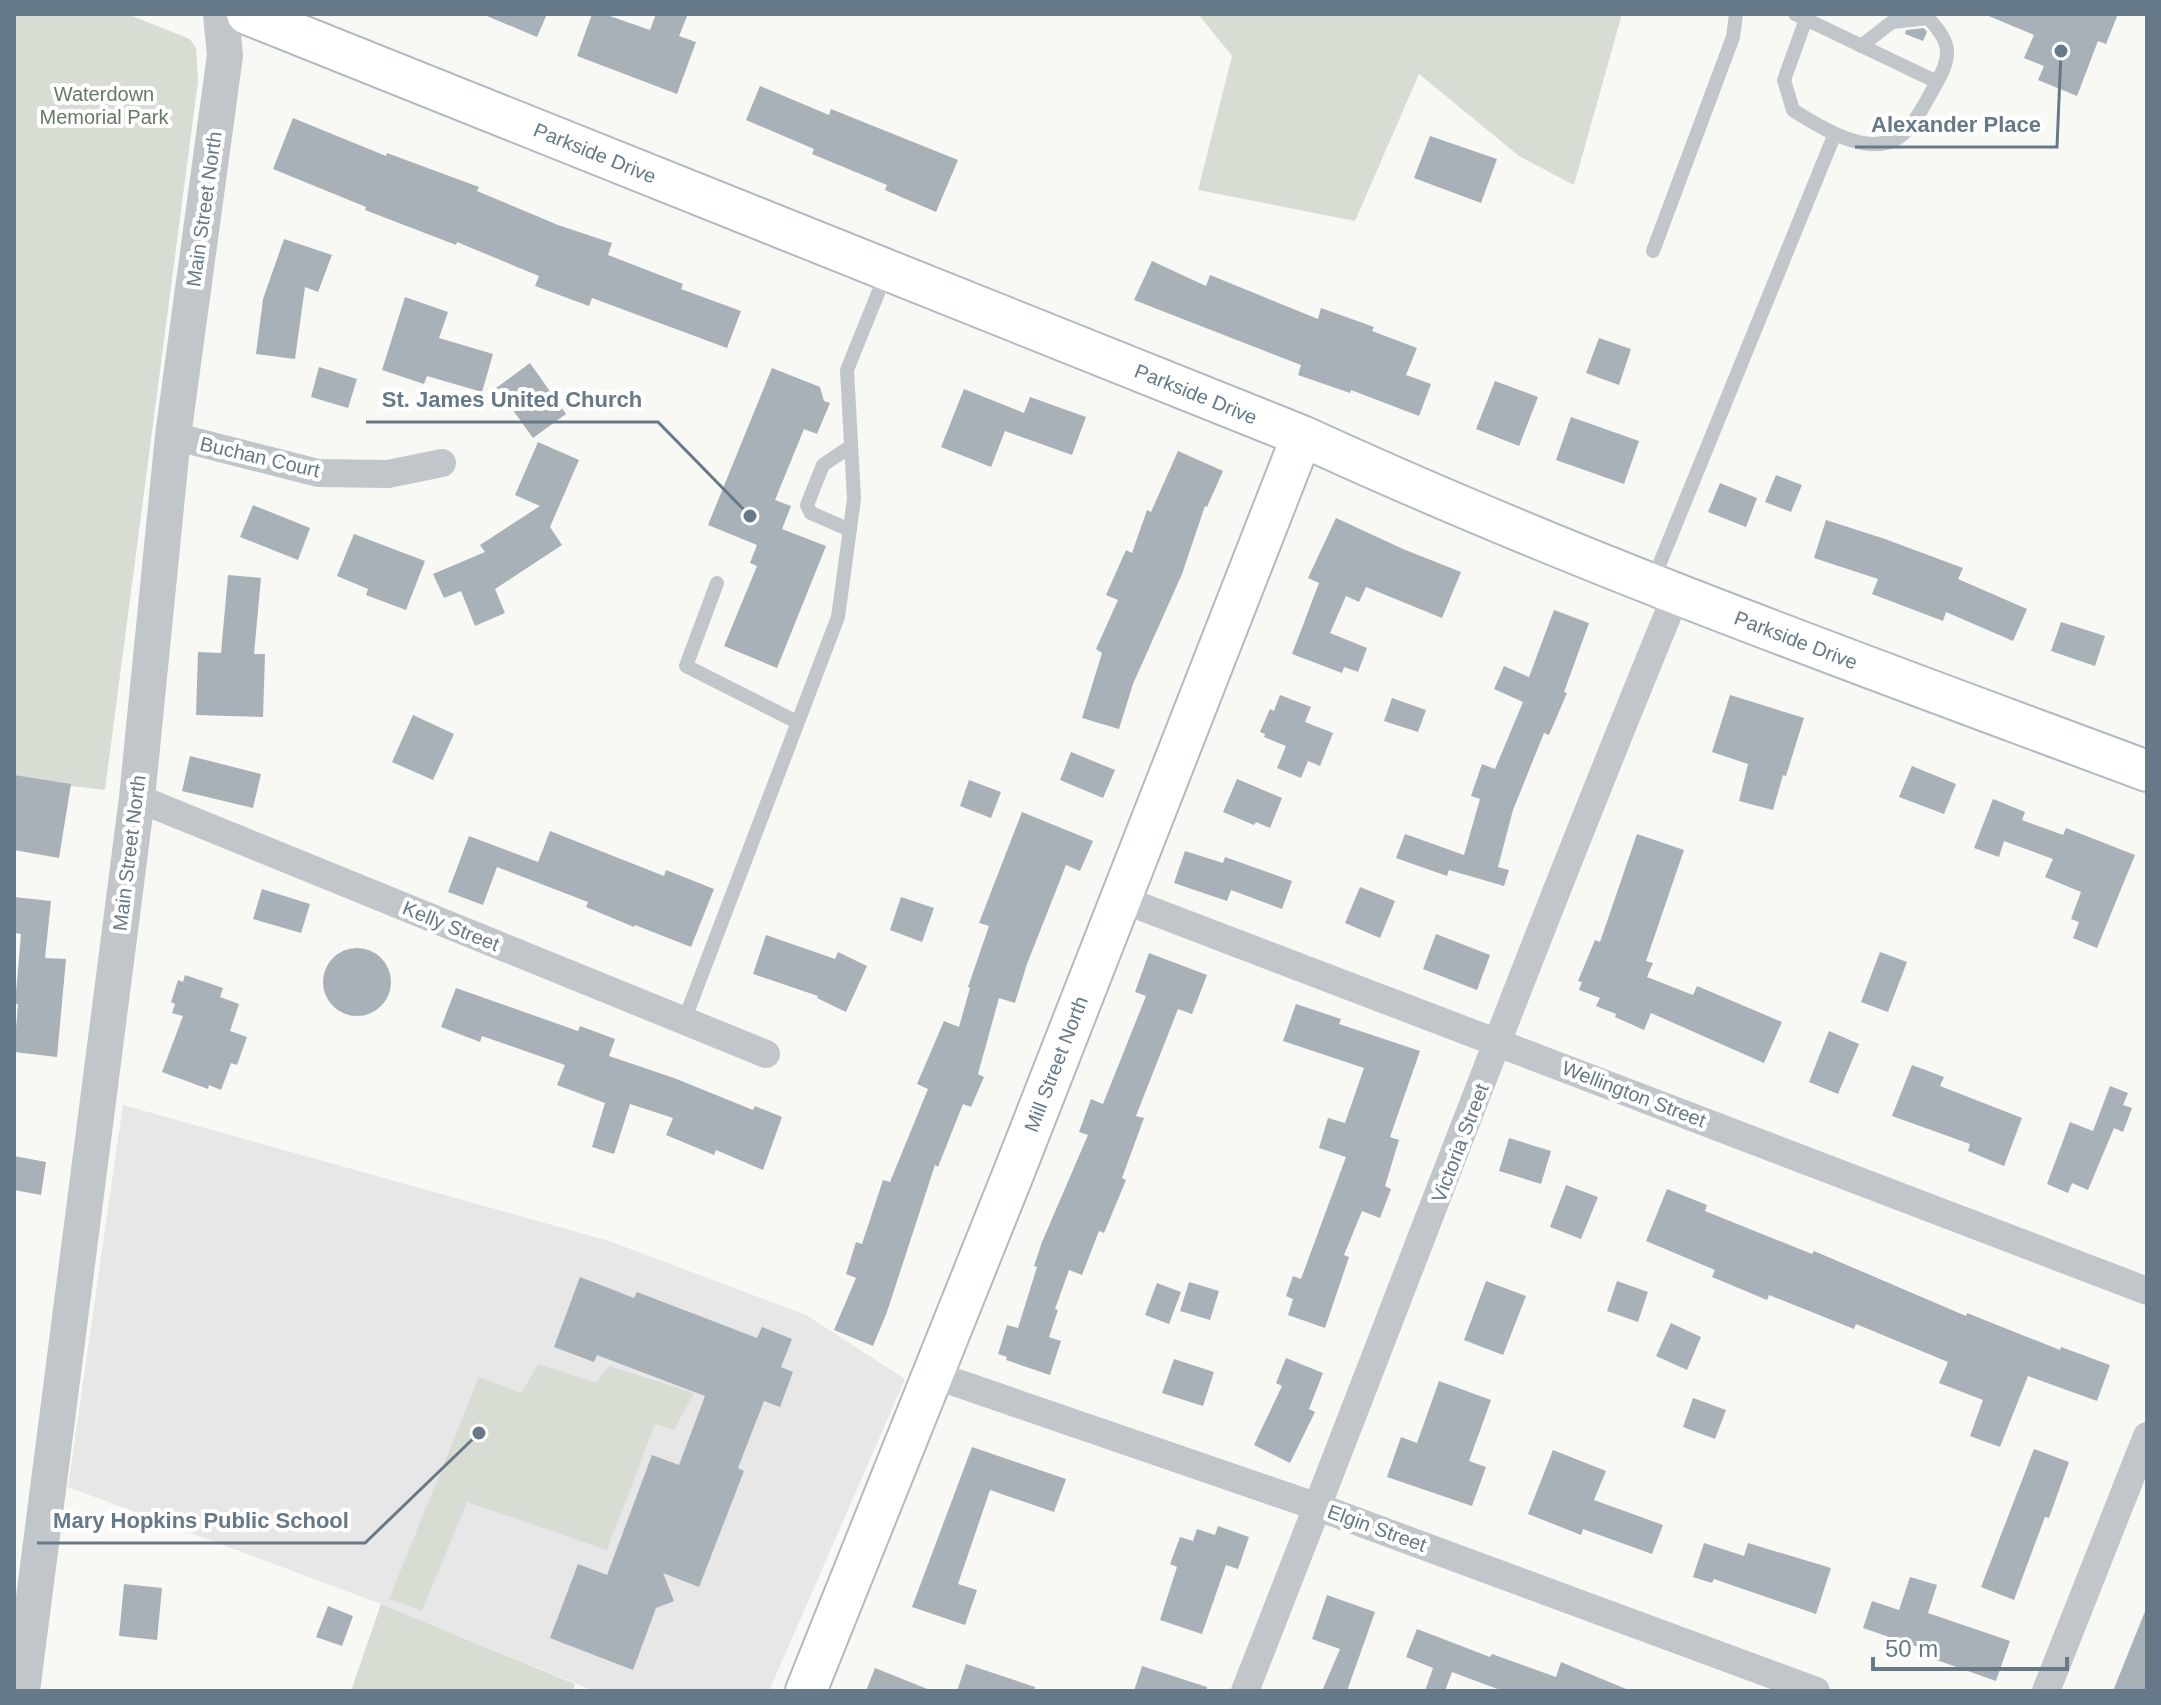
<svg xmlns="http://www.w3.org/2000/svg" width="2161" height="1705" viewBox="0 0 2161 1705" font-family="Helvetica,sans-serif">
  <style>
    .built { fill: #e6e7e6 }
    .green { fill: #d8ddd4 }
    .building { fill: #a8b1b8 }
    .lines { fill: none; stroke-linecap: round; stroke-linejoin: round }
    .secondary-casing { stroke: #b3babf; stroke-width: 44 }
    .service { stroke: #c1c6ca; stroke-width: 14 }
    .minor { stroke: #c1c6ca; stroke-width: 28 }
    .tertiary { stroke: #c1c6ca; stroke-width: 36 }
    .secondary { stroke: #fff; stroke-width: 40 }
    .labels { text-anchor: middle; dominant-baseline: central; stroke-width: 8; stroke-linejoin: round; paint-order: stroke }
    .park-label { font-size: 20px; fill: #667961; stroke: #fff }
    .street-label { font-size: 20px; fill: #667988; stroke: #fff }
    .leader { fill: none; stroke: #667988; stroke-width: 3 }
    .callout-dot { fill: #667988; stroke: #fff; stroke-width: 3 }
    .callout-label { font-size: 22px; text-anchor: middle; font-weight: bold; fill: #667988; stroke: #fff; stroke-width: 8; stroke-linejoin: round; paint-order: stroke }
  </style>
  <rect width="100%" height="100%" fill="#f8f8f5"/>
  <path class="built" d="M123,1105L609,1241L806,1315L905,1379L769,1691H594L381,1604L68,1487Z"/>
  <path class="green" d="M14,14H127L190,39L196,48L198,81L105,790L14,779Z
    M1198,14H1622L1574,185L1519,156L1419,74L1355,221L1198,190L1232,56Z
    M538,1364L596,1383L609,1366L694,1393L674,1430L655,1424L607,1550L467,1502L422,1611L389,1599L479,1377L521,1393Z
    M381,1604L575,1684L573,1691H351Z"/>
  <path class="building" d="M482,14H547L537,37Z
    M592,14H604L650,30L656,14H688L679,36L696,42L677,94L577,56Z
    M1984,14H2118L2106,44L2098,41L2077,96L2038,80L2044,66L2024,58L2034,35Z
    M1924,28L1927,32L1923,41L1905,34L1906,30Z
    M760,86L829,115L831,109L958,160L936,212L885,190L887,185L812,154L814,149L746,120Z
    M293,118L386,156L387,153L479,187L477,191L558,225L612,243L608,255L683,284L681,289L741,311L727,348L592,298L589,306L535,286L539,276L457,242L456,245L365,210L366,207L273,169Z
    M1430,136L1497,159L1481,203L1414,178Z
    M284,239L332,255L318,292L305,287L295,359L256,354L263,299Z
    M1152,261L1206,286L1210,275L1318,319L1321,308L1374,327L1372,331L1417,348L1406,375L1431,384L1419,416L1351,390L1350,393L1298,375L1301,365L1134,300Z
    M405,297L448,312L439,338L493,354L482,392L427,376L424,384L382,370Z
    M1599,338L1631,349L1619,385L1586,373Z
    M530,363L566,414L533,438L505,399L488,394Z
    M319,367L357,379L348,408L311,397Z
    M772,368L820,387L824,401L830,403L817,434L804,429L775,500L791,506L782,529L826,546L777,668L724,646L757,566L750,563L757,545L708,525Z
    M1495,381L1538,397L1519,446L1476,429Z
    M964,389L1024,413L1030,397L1086,417L1072,455L1005,431L991,467L941,447Z
    M1571,417L1639,441L1624,484L1556,460Z
    M538,442L579,460L550,527L562,545L495,589L505,613L475,626L461,591L444,598L433,574L485,552L480,545L540,506L515,495Z
    M1178,451L1223,471L1207,507L1205,506L1182,574L1133,684L1119,729L1082,718L1102,653L1096,649L1118,600L1106,595L1126,550L1132,553L1147,510L1151,512Z
    M1776,475L1802,485L1791,512L1765,502Z
    M1720,483L1757,498L1746,527L1708,512Z
    M253,505L310,528L298,560L240,537Z
    M1336,518L1403,549L1461,572L1442,618L1366,587L1359,602L1346,596L1330,633L1367,648L1358,672L1344,667L1342,673L1292,654L1319,583L1308,578Z
    M1826,520L1885,539L1963,568L1958,579L2027,609L2013,641L1946,612L1943,621L1872,594L1878,579L1814,558Z
    M354,534L425,561L406,610L366,595L368,589L337,576Z
    M228,575L261,578L254,654H265L263,717L196,715L198,652L221,653Z
    M1554,610L1589,623L1564,692L1567,693L1549,735L1544,733L1513,810L1498,867L1509,870L1504,886L1449,870L1447,876L1396,858L1405,834L1464,855L1480,799L1471,796L1482,764L1495,769L1523,702L1494,689L1504,666L1529,677Z
    M2061,622L2105,636L2095,666L2051,651Z
    M1280,695L1311,707L1305,722L1333,733L1320,766L1308,761L1301,778L1277,768L1286,746L1264,737L1265,734L1260,732L1270,709L1274,711Z
    M1730,695L1804,718L1786,776L1783,775L1773,810L1739,801L1748,764L1712,752Z
    M1392,698L1426,710L1418,732L1384,721Z
    M413,715L454,734L433,780L392,762Z
    M1071,752L1115,770L1103,798L1060,780Z
    M190,756L261,774L253,808L182,791Z
    M1912,766L1956,784L1944,814L1899,797Z
    M14,775L71,784L59,858L14,850Z
    M1237,779L1282,798L1270,828L1256,822L1254,825L1223,812Z
    M969,780L1001,792L991,818L960,806Z
    M1993,799L2025,812L2022,820L2063,835L2066,828L2135,855L2097,948L2073,938L2079,922L2071,919L2081,892L2045,877L2053,859L2004,841L1999,857L1974,848Z
    M1022,812L1093,841L1080,871L1066,865L1027,964L1015,1003L999,998L978,1074L984,1077L971,1107L963,1104L938,1167L935,1165L887,1312L873,1346L834,1330L856,1278L846,1274L856,1242L862,1244L883,1180L890,1182L928,1089L917,1084L944,1021L959,1027L970,988L968,987L989,926L979,923Z
    M550,831L664,876L666,870L714,889L691,947L635,925L634,927L586,907L588,902L497,867L483,905L448,892L469,836L538,862Z
    M1637,834L1684,850L1646,961L1653,963L1647,977L1693,995L1697,986L1782,1022L1764,1063L1651,1013L1644,1030L1615,1017L1616,1014L1596,1006L1600,998L1579,990L1582,982L1578,981L1595,940L1600,942Z
    M1185,851L1223,863L1225,857L1292,881L1282,909L1231,890L1227,901L1174,883Z
    M1360,887L1395,901L1380,938L1345,923Z
    M262,889L310,904L301,933L253,919Z
    M14,897L51,901L45,958L66,959L57,1057L14,1052L18,1004H15L21,934L14,933Z
    M901,897L934,908L922,942L890,930Z
    M1436,934L1490,955L1477,990L1423,969Z
    M766,935L835,959L838,952L867,966L846,1012L817,998L818,996L753,974Z
    M323 982a34 34 0 1 1 68 0a34 34 0 1 1-68 0Z
    M1880,952L1907,962L1888,1012L1861,1002Z
    M1149,953L1207,975L1192,1014L1178,1009L1136,1116L1144,1118L1122,1178L1126,1180L1104,1233L1099,1231L1082,1275L1069,1270L1055,1309L1058,1310L1049,1337L1061,1341L1050,1375L1006,1360L1007,1357L998,1354L1007,1325L1018,1328L1037,1267L1034,1266L1042,1242L1088,1135L1079,1132L1091,1099L1103,1104L1146,996L1135,992Z
    M185,975L223,988L220,997L239,1004L230,1031L247,1037L237,1065L231,1063L221,1090L209,1085L208,1089L162,1072L183,1016L172,1013L175,1004L171,1002L178,980L183,982Z
    M456,988L578,1031L580,1026L615,1039L609,1056L674,1078L753,1110L755,1106L782,1117L763,1170L716,1150L714,1155L666,1135L673,1118L630,1104L614,1154L592,1147L605,1103L557,1085L565,1065L482,1036L480,1042L441,1027Z
    M1296,1004L1341,1019L1339,1024L1420,1051L1390,1137L1399,1140L1385,1186L1391,1189L1380,1218L1362,1211L1344,1255L1349,1257L1325,1328L1288,1315L1293,1299L1286,1296L1293,1276L1301,1279L1346,1157L1319,1148L1328,1118L1345,1123L1364,1068L1283,1041Z
    M1829,1031L1859,1044L1838,1094L1809,1082Z
    M1912,1065L1944,1077L1940,1086L2022,1118L2004,1166L1968,1151L1970,1144L1892,1116Z
    M2110,1086L2128,1093L2123,1105L2132,1108L2123,1132L2114,1128L2088,1190L2072,1183L2068,1193L2047,1184L2070,1122L2093,1131Z
    M1509,1138L1551,1151L1541,1184L1499,1171Z
    M14,1156L46,1162L41,1195L14,1190Z
    M1566,1185L1598,1197L1581,1239L1550,1227Z
    M1667,1189L1707,1205L1705,1211L1812,1254L1814,1251L1966,1316L1967,1313L2060,1350L2061,1347L2110,1365L2097,1401L2028,1376L2000,1447L1970,1436L1983,1400L1939,1383L1948,1362L1856,1324L1854,1329L1769,1295L1767,1300L1712,1277L1715,1270L1646,1241Z
    M580,1277L634,1298L637,1292L757,1338L762,1327L792,1339L781,1367L793,1372L780,1407L764,1401L738,1468L744,1471L699,1587L663,1573L674,1601L656,1608L633,1670L550,1638L578,1564L607,1575L652,1455L679,1465L705,1396L597,1355L594,1362L554,1347Z
    M1486,1281L1526,1296L1503,1355L1464,1340Z
    M1617,1281L1648,1292L1638,1322L1607,1311Z
    M1189,1282L1219,1291L1210,1320L1180,1311Z
    M1157,1283L1181,1292L1169,1324L1145,1315Z
    M1671,1323L1701,1337L1687,1370L1656,1356Z
    M1286,1358L1323,1373L1309,1409L1315,1412L1290,1463L1254,1445L1282,1386L1276,1383Z
    M1174,1359L1214,1372L1203,1406L1162,1393Z
    M1439,1381L1491,1400L1469,1461L1486,1467L1472,1506L1387,1477L1401,1437L1417,1443Z
    M1693,1398L1726,1410L1715,1439L1683,1427Z
    M972,1447L1066,1479L1054,1512L990,1490L958,1584L977,1590L965,1625L912,1607Z
    M2034,1449L2069,1462L2049,1518L2045,1517L2014,1600L1981,1587Z
    M1553,1450L1606,1471L1594,1500L1663,1525L1652,1554L1583,1529L1581,1535L1528,1514Z
    M1218,1526L1249,1537L1238,1569L1226,1565L1202,1634L1160,1620L1177,1567L1170,1564L1180,1537L1193,1541L1197,1529L1215,1535Z
    M1704,1543L1744,1556L1748,1543L1831,1568L1816,1614L1714,1579L1712,1583L1693,1577Z
    M1910,1577L1937,1585L1928,1613L2010,1641L1996,1681L1928,1657L1930,1651L1863,1628L1872,1601L1899,1610Z
    M124,1584L162,1588L157,1640L119,1636Z
    M1327,1595L1375,1612L1347,1691H1322L1340,1649L1312,1639Z
    M328,1606L353,1616L342,1646L316,1637Z
    M2146,1609L2147,1691H2113Z
    M1417,1629L1490,1657L1492,1654L1556,1677L1561,1662L1631,1691H1503L1452,1672L1445,1691H1425L1433,1668L1406,1657Z
    M966,1664L1035,1687L1034,1691H957Z
    M1142,1666L1207,1687V1691H1134Z
    M875,1668L930,1690V1691H866Z"/>
  <g class="lines">
    <g class="secondary-casing">
      <path id="secondary" d="M247,14L1302,436C1578,563 1863,665 2147,771
        M806,1691L1014,1172L1302,436"/>
    </g>
    <path class="service" d="M1795,14L1937,82C1928,98 1919,117 1907,130C1877,164 1821,128 1793,110L1784,80L1806,19
      M1861,46L1892,22L1928,18C1950,41 1953,54 1937,82
      M1653,251L1733,37L1736,14
      M850,530L811,513L807,505L823,465L851,446
      M1653,580L1834,136
      M717,583L686,666L797,722
      M684,1021L838,617L854,499L847,370L887,271"/>
    <path class="minor" d="M173,436L318,473L388,474L442,463
      M137,798L766,1054
      M1121,899L2147,1291
      M934,1375L1318,1507L1816,1691
      M1245,1691C1389,1326 1526,958 1676,595
      M2046,1691L2147,1436"/>
    <path class="tertiary" d="M22,1691L137,798L173,436L225,55L221,14"/>
    <use href="#secondary" class="secondary"/>
  </g>
  <g class="labels">
    <g class="park-label">
      <text x="104" y="94">Waterdown<tspan x="104" dy="23">Memorial Park</tspan></text>
    </g>
    <g class="street-label">
      <text transform="translate(595 153) rotate(22)">Parkside Drive</text>
      <text transform="translate(204 209) rotate(-82)">Main Street North</text>
      <text transform="translate(1196 394) rotate(22)">Parkside Drive</text>
      <text transform="translate(260 457) rotate(13)">Buchan Court</text>
      <text transform="translate(1796 640) rotate(21)">Parkside Drive</text>
      <text transform="translate(129 853) rotate(-83)">Main Street North</text>
      <text transform="translate(451 926) rotate(22)">Kelly Street</text>
      <text transform="translate(1056 1064) rotate(-69)">Mill Street North</text>
      <text transform="translate(1634 1094) rotate(21)">Wellington Street</text>
      <text transform="translate(1460 1143) rotate(-69)">Victoria Street</text>
      <text transform="translate(1377 1528) rotate(20)">Elgin Street</text>
    </g>
  </g>
  <path class="leader" d="M2061 51L2057 147H1855M750 516L658 422H366M479 1433L365 1543H37"/>
  <g class="callout-dot">
    <circle cx="2061" cy="51" r="8"/>
    <circle cx="750" cy="516" r="8"/>
    <circle cx="479" cy="1433" r="8"/>
  </g>
  <g class="callout-label">
    <text x="1956" y="132">Alexander Place</text>
    <text x="512" y="407">St. James United Church</text>
    <text x="201" y="1528">Mary Hopkins Public School</text>
  </g>
  <rect width="2161" height="1705" fill="none" stroke="#667988" stroke-width="32"/>
  <path d="M1873 1657v12h194v-12" fill="none" stroke="#667988" stroke-width="4"/>
  <text x="1885" y="1657" font-size="24" fill="#667988" stroke="#ffffff" stroke-width="6" paint-order="stroke">50 m</text>
</svg>
